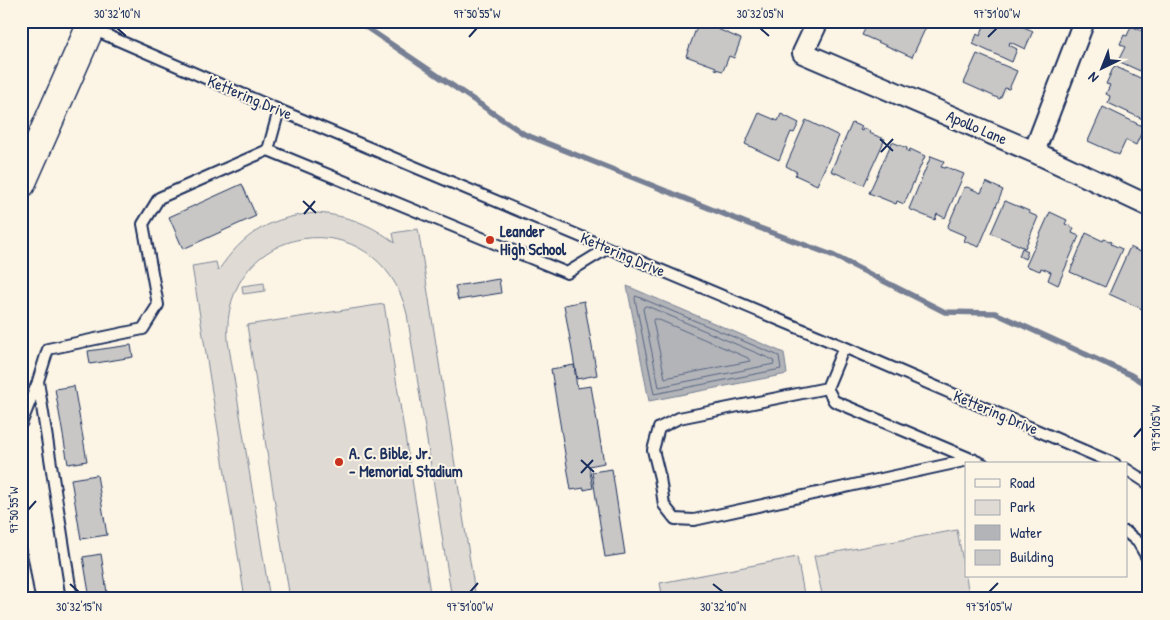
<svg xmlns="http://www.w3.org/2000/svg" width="1170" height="620" viewBox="0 0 1170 620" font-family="'Patrick Hand',sans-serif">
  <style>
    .green { fill: #dfdbd4; stroke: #7d8599 }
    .water { fill: #b2b4b8; stroke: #767f94 }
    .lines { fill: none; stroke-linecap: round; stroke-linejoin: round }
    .shore { stroke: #576482; stroke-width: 1 }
    .stream { stroke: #767f94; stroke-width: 5.5 }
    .building { fill: #c8c7c6; stroke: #1b2f5e }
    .lane-casing { stroke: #1b2f5e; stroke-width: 14 }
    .street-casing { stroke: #1b2f5e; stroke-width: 24 }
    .secondary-casing { stroke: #1b2f5e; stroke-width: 31 }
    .lane { stroke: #fcf5e5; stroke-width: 10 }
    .street { stroke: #fcf5e5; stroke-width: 20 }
    .secondary { stroke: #fcf5e5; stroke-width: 28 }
    .ticks { fill: none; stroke: #1b2f5e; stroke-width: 2 }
    .poi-dot { fill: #c8321e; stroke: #fcf5e5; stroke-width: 2 }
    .labels { text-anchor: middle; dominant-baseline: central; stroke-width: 4; stroke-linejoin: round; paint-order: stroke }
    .street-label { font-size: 16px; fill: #1b2f5e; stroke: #fcf5e5 }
    .poi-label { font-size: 16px; font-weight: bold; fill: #1b2f5e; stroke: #fcf5e5; text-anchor: start }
    .neatline { fill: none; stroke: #1b2f5e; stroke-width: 2 }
    .ticks-label { font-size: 12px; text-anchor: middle; fill: #1b2f5e }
  </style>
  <rect width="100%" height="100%" fill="#fcf5e5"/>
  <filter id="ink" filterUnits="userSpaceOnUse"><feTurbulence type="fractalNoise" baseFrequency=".02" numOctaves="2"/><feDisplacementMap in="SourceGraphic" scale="10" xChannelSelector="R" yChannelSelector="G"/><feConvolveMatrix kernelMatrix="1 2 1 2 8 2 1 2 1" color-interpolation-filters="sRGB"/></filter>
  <g filter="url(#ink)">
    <path class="green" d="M318,213C348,216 371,224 395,243L393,233L418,229L476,599H452L407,314C379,197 219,221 228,341L270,599H245L192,266L216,262L218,271C243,233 272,216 318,213Z
      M264,283L265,291L243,294L242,286Z
      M384,304L431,599H290L247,325Z
      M957,530L970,599H823L814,556Z
      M797,557L805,599H663L660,583Z"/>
    <path class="water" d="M627,286L784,353L787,374L649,401Z"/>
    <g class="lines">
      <path class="shore" d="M636,296L779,356L781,369L654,394L635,299Z
        M647,306L773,360L774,364L659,387L643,309L644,307Z
        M654,319H657L748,358L750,361L665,378L653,321Z"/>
      <path class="stream" d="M357,21L524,134L746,223L832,255L945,312L995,313L1131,375L1149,386"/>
    </g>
    <path class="building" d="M699,21L741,39L734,58L729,56L723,71L715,69L716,67L686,56Z
      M730,21H745L743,27Z
      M869,21H919L927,25L912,57L862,35Z
      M986,21H1010L1033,31L1025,49L1010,42L1009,45L1017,49L1012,62L973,44L977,34L980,36Z
      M1149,21V26L1139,22V21Z
      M1131,26L1149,34V75L1118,61L1125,47L1120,44L1124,35L1127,36Z
      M977,54L1017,71L1009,89L1005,88L1000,99L964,83Z
      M1114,66L1149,82V122L1108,103L1110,96L1106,94L1110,85L1106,84Z
      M1103,107L1144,127L1136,145L1126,140L1119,155L1088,141Z
      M759,113L778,121L781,114L799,123L794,133L791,132L779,160L745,144Z
      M806,120L839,136L817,185L795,175L797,172L786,166Z
      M852,123L862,127L860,130L862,131L863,128L870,131L869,133L885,139L864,185L831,171Z
      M892,142L907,148V151L909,152L910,149L925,156L904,204L897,201L896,204L869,193Z
      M931,156L944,161L941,167L945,168L946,167L964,174L945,218L937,214L935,220L909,209Z
      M986,182L1003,190L979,247L964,241L966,236L947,228L964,188L967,187L981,193Z
      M242,184L256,216L183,249L169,217Z
      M1005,201L1029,211V213L1038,217L1025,248L991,233Z
      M1050,212L1067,220L1065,224L1074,228L1072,233L1079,236L1058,285L1048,280L1051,272L1041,268L1040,271L1026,266Z
      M1086,233L1103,241L1104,239L1112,242L1111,244L1122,249L1105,287L1070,272Z
      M1130,247L1145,254L1144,257L1149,259V294L1142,309L1109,294Z
      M1022,248L1028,251L1025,259L1019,256Z
      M499,279L501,293L458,300L455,286Z
      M584,301L597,375L577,379L564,305Z
      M131,345L133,357L90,364L88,351Z
      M574,365L577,388L591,386L604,463L589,466L593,488L584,490V488L571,490L551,369Z
      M74,386L87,461L68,464L55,389Z
      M612,469L625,554L605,557L592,472Z
      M97,475L107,535L81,539L71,479Z
      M101,554L108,599H90L83,557Z"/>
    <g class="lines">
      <g class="lane-casing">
        <path id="lane" d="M90,28L279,110L844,347L1115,464
          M268,150L279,110
          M844,347L827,388L834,401L983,464
          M827,388L679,418L659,428L653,450L660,478L664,505L675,519L694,520L973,459
          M21,424L37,384
          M1126,469L1149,484
          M1126,532L1138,542L1149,561
          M21,553L29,599
          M72,599L38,381L48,349L143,329L158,305L143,224L159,198L268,150L567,273L608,248"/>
      </g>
      <g class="street-casing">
        <path id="street" d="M818,21L803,53L1034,152L1149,206
          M1034,152L1084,21"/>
      </g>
      <g class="secondary-casing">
        <path id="secondary" d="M21,184L93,21"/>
      </g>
      <use href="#lane" class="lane"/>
      <use href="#street" class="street"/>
      <use href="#secondary" class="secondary"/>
    </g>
  </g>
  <path class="ticks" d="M117,28L126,36M760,28L769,36M469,37L477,28M988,37L997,28M880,139L893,151M881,152L893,139M303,201L316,213M304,214L315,201M1134,437L1142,428M581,460L594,472M581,473L593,460M28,510L36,501M70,584L79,592M713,584L723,592M470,592L478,583M989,592L998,583"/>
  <g class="poi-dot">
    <circle cx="490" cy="240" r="5"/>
    <circle cx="339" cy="462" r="5"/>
  </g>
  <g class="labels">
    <g class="street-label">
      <text transform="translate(250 97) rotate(23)">Kettering Drive</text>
      <text transform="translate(977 127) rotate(23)">Apollo Lane</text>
      <text transform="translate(623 254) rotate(23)">Kettering Drive</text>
      <text transform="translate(996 412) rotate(23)">Kettering Drive</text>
    </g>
    <g class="poi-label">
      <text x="500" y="231">Leander<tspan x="500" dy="18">High School</tspan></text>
      <text x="349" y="453">A. C. Bible, Jr.<tspan x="349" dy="18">- Memorial Stadium</tspan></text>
    </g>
  </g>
  <rect width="1170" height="620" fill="none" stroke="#fcf5e5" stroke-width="55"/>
  <rect x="965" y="462" width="162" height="115" fill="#fcf5e5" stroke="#a2a6af"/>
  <rect x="975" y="479" width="25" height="8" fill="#fcf5e5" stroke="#a2a6af"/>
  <text x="1010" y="488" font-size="15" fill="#1b2f5e">Road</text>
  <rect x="975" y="500" width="25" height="15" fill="#dfdbd4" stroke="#a2a6af"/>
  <text x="1010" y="512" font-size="15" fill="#1b2f5e">Park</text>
  <rect x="975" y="525" width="25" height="15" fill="#b2b4b8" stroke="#a2a6af"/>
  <text x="1010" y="538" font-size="15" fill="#1b2f5e">Water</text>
  <rect x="975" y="550" width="25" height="15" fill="#c8c7c6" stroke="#a2a6af"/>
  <text x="1010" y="562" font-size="15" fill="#1b2f5e">Building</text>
  <g transform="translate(1102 68) rotate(223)" stroke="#fcf5e5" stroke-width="4" paint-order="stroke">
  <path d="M0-4L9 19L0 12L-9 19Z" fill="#1b2f5e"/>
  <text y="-8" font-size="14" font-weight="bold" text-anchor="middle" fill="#1b2f5e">N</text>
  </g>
  <rect x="28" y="28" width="1114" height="564" class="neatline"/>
  <g class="ticks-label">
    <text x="117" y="18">30°32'10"N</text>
    <text x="477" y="18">97°50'55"W</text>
    <text x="760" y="18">30°32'05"N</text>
    <text x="997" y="18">97°51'00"W</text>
    <text transform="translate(1156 428) rotate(-90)" y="4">97°51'05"W</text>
    <text transform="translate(14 510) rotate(-90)" y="4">97°50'55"W</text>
    <text x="79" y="611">30°32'15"N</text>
    <text x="470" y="611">97°51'00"W</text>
    <text x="723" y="611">30°32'10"N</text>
    <text x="989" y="611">97°51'05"W</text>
  </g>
</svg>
